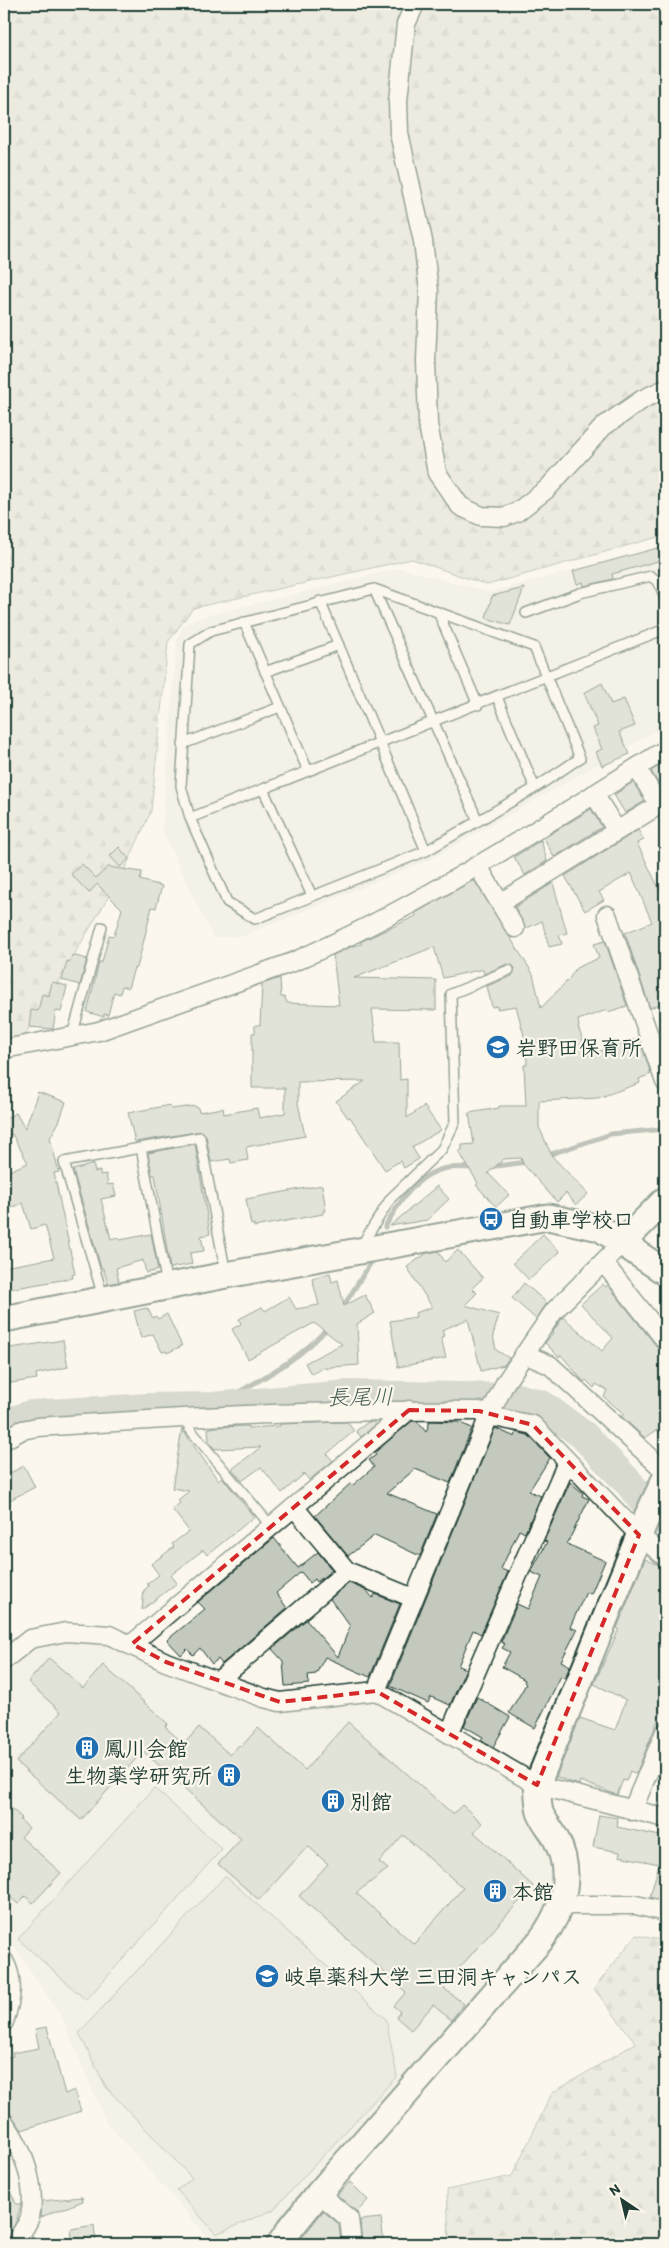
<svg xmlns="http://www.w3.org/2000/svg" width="669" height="2248" viewBox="0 0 669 2248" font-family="Itim,'Klee One',sans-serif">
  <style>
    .built { fill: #eae9de }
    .forest { fill: url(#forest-firs); stroke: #7d8c82 }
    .garden { fill: #dbdcd1; stroke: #7d8c82 }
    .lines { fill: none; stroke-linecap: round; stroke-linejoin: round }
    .stream { stroke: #74847b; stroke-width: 5 }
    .river { stroke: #adb4aa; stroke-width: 30 }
    .building { fill: #c4c9be; stroke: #1f3d34; fill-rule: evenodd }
    .lane-casing { stroke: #1f3d34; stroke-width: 12 }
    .street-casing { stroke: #1f3d34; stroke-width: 21 }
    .secondary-casing { stroke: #1f3d34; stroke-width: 29 }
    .lane { stroke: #fbf7ec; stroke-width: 9 }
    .street { stroke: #fbf7ec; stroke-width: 18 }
    .secondary { stroke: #fbf7ec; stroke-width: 25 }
    .marked { fill: none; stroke: #d62828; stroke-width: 4; stroke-dasharray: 10 6; stroke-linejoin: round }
    .labels { text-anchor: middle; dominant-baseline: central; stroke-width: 4.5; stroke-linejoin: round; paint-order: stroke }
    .poi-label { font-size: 21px; font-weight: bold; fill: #1f3d34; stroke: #fbf7ec; text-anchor: start }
    .water-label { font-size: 22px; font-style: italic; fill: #425b52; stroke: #fbf7ec }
  </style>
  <defs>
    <pattern id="forest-firs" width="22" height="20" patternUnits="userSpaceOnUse" patternTransform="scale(1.25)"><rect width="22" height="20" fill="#dbdcd1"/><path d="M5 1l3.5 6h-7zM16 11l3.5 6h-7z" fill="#bcbeb4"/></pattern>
  </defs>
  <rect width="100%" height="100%" fill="#fbf7ec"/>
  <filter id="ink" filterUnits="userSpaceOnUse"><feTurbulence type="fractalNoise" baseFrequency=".02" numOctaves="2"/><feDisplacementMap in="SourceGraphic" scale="10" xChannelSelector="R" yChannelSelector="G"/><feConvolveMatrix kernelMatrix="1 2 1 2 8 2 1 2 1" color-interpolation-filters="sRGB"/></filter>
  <g filter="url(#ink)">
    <path class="built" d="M662,548L665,555V726L430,860L244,936L213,938L162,831L177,638L184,626L193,619L205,616L400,568L489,592Z
      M71,1642L115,1646L178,1675L271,1709L372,1697L530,1791L550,1852L557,1882L553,1910L392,2100L270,2234L245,2244H214L106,2122L61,2016L4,1932V1679L13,1664L38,1648Z"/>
    <path class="forest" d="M4,4H665V535L487,585L412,559L193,608L168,642L151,811L125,869L43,1007L23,1037L4,1040Z
      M636,1935L665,1941V2244H449L447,2190L512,2176L552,2093L636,2043L594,1989Z"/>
    <path class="garden" d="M154,1788L222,1849L86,2000L18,1939Z
      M225,1876L386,2019L397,2076L273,2210L216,2234L177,2190L192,2178L106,2087L79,2033Z"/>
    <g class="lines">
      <path class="stream" d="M545,1156L611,1134L665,1129
        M489,1167L527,1162
        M385,1227C398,1203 418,1172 448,1168C457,1167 466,1168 475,1168
        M341,1310L375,1256
        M213,1407C251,1384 299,1362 328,1327"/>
      <path class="river" d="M4,1424L31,1415L149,1408L213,1407L347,1395L517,1398L542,1405L583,1435L629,1483L665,1528"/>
    </g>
    <path class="building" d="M665,546V559L612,574L613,579L584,586L583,582L577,584L573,571Z
      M524,588L510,625L486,618L492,596Z
      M602,683L611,704L624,699L635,726L619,732L630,754L602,766L596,752L602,749L593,728L598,726L584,693Z
      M665,762V789L663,791L651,771Z
      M633,782L645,801L625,813L614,795Z
      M591,809L602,827L554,857L544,838Z
      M638,830L644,840L637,843L665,901V1002L650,1008L625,933L652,922L631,873L599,892L604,900L585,911L565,876Z
      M541,840L547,861L525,875L514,857Z
      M119,847L129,859L120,867L110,856Z
      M82,864L96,878L108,867L142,872L140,880L162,886L156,908L152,907L137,968H134L128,988L122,986L120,994L114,992L108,1015L104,1014V1017L87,1012L99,962H102L109,935L114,936L122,909L97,884L89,893L71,874Z
      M474,880L533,974L541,1008L569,979L576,968L599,958L594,944L605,941L627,1006L608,1012L607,1010L578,1020L579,1027H578L588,1055L639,1038L651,1074L639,1079L640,1083L598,1098L539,1101V1127L552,1156L588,1194L576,1205L566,1193L557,1202L523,1164L521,1158L504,1159L488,1173L509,1195L496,1207L476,1185L478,1183L459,1152L462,1150V1145L474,1144L469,1113L499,1108V1106H526L524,1065H527L526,1043L516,1006L497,1009V1006L492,1007L487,986L512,976L515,968L512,965L507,964L484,974L483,970H479L443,978L434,947L354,978L436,980V1010L372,1009L376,1042H399L400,1080L407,1079V1118L424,1106L441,1130L412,1147L419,1159L404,1168L400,1161L385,1170L350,1117L348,1118L336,1101L365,1081L298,1082V1103L305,1136L246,1147L248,1160L231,1163L230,1159L211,1162L206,1136L202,1131L135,1142L128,1113L170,1105L171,1109L195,1106L198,1108L199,1112L223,1108L224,1114L257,1108L259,1118L285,1113V1088H252V1033H255V1025H260L262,984L280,978L281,997H285L287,1003L339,1005L333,955L353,946L362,944L360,942L416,916L415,913Z
      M553,883L567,933L559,935L562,944L549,947L542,921L525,929L515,907Z
      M72,955L87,959L80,985L62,980L67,961L70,962Z
      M52,982L67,986L61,1012L56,1011L53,1029L29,1027L31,1010L38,1011L42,994L49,996Z
      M38,1092L66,1102L59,1122L50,1138L59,1172L54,1173L75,1274L72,1275L73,1278L4,1290V1267L54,1258L45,1225L31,1229L23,1203L4,1211V1173L28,1163L12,1134L4,1137V1119L16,1113L25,1129Z
      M195,1144L210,1234L201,1236L204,1251L190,1253L192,1264L170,1268L155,1175H152L148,1153Z
      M93,1164L95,1172L100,1171V1175L106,1174L108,1185L113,1184L116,1196L101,1199L111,1239L118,1237L120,1240L151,1234L158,1270L146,1273L143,1260L116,1268L119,1282L108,1284L103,1268H101L73,1170Z
      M322,1185L326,1211H323V1214L254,1227V1224L251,1225L246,1199Z
      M437,1186L449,1199L427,1220L390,1226Z
      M543,1234L560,1252L529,1280L513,1263Z
      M458,1250L483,1278L472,1288L477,1293L465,1305L499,1315L493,1335L496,1350L509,1358L504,1365L481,1371L468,1319L442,1330L444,1336L441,1337L446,1358L398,1367L390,1321L416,1317L415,1313L432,1307L407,1267L427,1253L438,1251L445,1262Z
      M330,1273L332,1282L338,1280L344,1306L365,1295L375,1313L357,1324L359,1365L331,1367L326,1369L325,1367L311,1374L305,1363L342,1344L314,1323L248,1359L232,1329L241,1324L239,1319L262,1307L265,1311L289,1297L296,1309L319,1305L312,1278Z
      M524,1283L547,1303L536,1319L512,1298Z
      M603,1284L606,1287L608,1285L657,1347L665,1354V1438L657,1430L645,1438L621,1416L624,1414L604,1397L607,1390L596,1384L594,1388L586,1380L584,1382L561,1355L559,1357L545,1343L553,1334L552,1333L563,1317L602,1351L613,1338L581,1304Z
      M147,1308L153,1318L156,1316L158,1319L167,1314L182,1346L167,1353L166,1351L162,1352L153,1334L141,1338L134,1311Z
      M63,1340L68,1367L36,1374L37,1379L4,1384V1349Z
      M412,1421H417L426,1432L430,1421L458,1422L472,1428L450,1483L415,1469L387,1493L437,1514L420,1556L375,1535L348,1556L315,1516L351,1483L353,1485L374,1467L369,1460L376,1455L374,1453Z
      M347,1422L354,1431L327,1454L333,1461L309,1480L304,1474L282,1493L261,1467L242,1481L232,1469L261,1447L215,1449L209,1442L208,1429L215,1427L248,1426V1428L280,1426V1424Z
      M368,1422H374L376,1424L361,1437L356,1431Z
      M495,1428L515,1437L516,1432L528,1435L550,1458L529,1491L541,1496L525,1533L519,1530L501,1569L508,1572L481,1634L473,1630L458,1666L466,1669L450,1705L431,1697L428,1703L390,1686Z
      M182,1429L218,1480L222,1477L254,1517L207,1555L203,1550L171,1575L177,1583L142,1610L144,1590L149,1586L147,1584L159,1575L151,1564L174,1547L172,1544L189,1531L172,1509L180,1503L178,1500L189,1491L172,1488Z
      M24,1466L35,1487L4,1503V1476Z
      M570,1482L583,1493L582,1496L589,1499L567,1544L605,1561L591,1594L586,1592L570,1627L577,1630L561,1661L570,1666L565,1678L561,1676L535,1728L509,1713L526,1684L524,1682L525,1680L502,1667L510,1652L502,1648L505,1644L501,1642L517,1604L528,1609L542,1577L531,1572L547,1542L544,1541Z
      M274,1538L298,1568L318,1552L332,1570L317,1582L315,1579L310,1583L301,1572L276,1593L287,1608L222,1664L218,1659L212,1664L200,1648L193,1655L187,1649L181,1655L167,1640L205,1609L198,1602Z
      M645,1559L665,1568V1703L636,1774L630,1771L626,1781L623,1780L617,1795L580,1781L579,1785L556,1777L580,1718L615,1730L626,1700L594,1684L619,1629L617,1628Z
      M349,1583L367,1591L373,1598L375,1594L400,1604L370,1677L325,1657L316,1674L308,1675L309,1684L285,1686L283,1661L272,1649L306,1620L338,1657L350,1626L330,1599Z
      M49,1658L83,1688L103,1665L168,1724L165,1727L184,1744L199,1727L230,1755L239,1745L241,1747L258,1728L305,1770L348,1722L453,1814L462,1805L482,1823L474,1832L533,1886L442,1987L464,2004L451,2020L433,2005L411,2030L396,2017L400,2012L394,2006L406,1992L299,1896L328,1864L308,1846L259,1900L218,1864L241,1839L143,1751L81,1820L16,1762L61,1712L28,1682ZM403,1835L463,1888L414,1944L356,1893L388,1869L379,1862Z
      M477,1697L510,1717L493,1747L481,1740L483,1737L464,1726Z
      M11,1808L22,1818L20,1820L29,1828L21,1837L61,1873L33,1903L25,1896L18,1904L4,1891V1816Z
      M599,1815L618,1818L617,1827L665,1837V1901L650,1897L659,1864L619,1856L620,1852L593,1847Z
      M47,2027L65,2094L74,2090L81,2111L22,2130L10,2113L4,2096V2074L7,2073L4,2058L13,2056L12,2053L39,2048L35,2029Z
      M4,2177L16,2204H21L16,2222L12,2229L4,2232Z
      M350,2182L368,2200L357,2212L337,2195Z
      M82,2197L83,2201L41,2217L42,2201Z
      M323,2211L339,2224L341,2244H297Z
      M381,2218L384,2244H362L360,2220Z
      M94,2225L96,2244H73L71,2229Z"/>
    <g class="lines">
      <g class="lane-casing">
        <path id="lane" d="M374,589L534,647L580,758L535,788L426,851L255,919L227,902L190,818L181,786L190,644L211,631Z
          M374,589L478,821
          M320,601L426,851
          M438,612L478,705
          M526,613L580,593L651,576L659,583L665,598
          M244,622L308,771
          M265,672L339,645
          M497,697L535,788
          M183,744L280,707
          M263,789L312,896
          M190,818L665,629
          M72,1036L102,927
          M141,1148L167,1285
          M361,1246L391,1198L442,1149L455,1122L451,994L509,970
          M103,1297L64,1162L200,1137L226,1274
          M190,1417L189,1428L271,1526"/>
      </g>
      <g class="street-casing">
        <path id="street" d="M415,4L406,24L398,101L399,133L423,241L429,291L426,360L428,424L437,473L460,506L481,516L504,517L517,512L547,489L604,426L643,399L665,389
          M594,794L617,831
          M477,865L515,928
          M500,903L659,805L637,768
          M607,915L665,1082
          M4,1049L99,1031L293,962C424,905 544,825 665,750
          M622,1243L554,1311L505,1383L489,1416L376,1691L537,1785L665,1818
          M603,1262L665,1340
          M524,1354L550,1365L665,1471
          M4,1440L22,1430L37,1427C184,1417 331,1409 479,1411L489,1416L533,1425L639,1535L665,1557
          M294,1507L347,1571L413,1598
          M132,1644L409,1410
          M4,1660L30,1639L66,1632L109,1635L166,1662L264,1698L280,1702L376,1691
          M218,1681L347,1571
          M449,1734L567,1462
          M632,1811L665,1732
          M562,1905H636L665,1912
          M4,1961C15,1981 11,2001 4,2022
          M4,2122C23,2148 37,2185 30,2217C27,2226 19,2236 14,2244
          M319,2193L349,2219L352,2244"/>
      </g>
      <g class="secondary-casing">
        <path id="secondary" d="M622,1243L665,1272
          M4,1319L226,1275L548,1217L600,1228L622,1243L665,1200
          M280,2244L289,2230L319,2193L541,1940C563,1910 574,1874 556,1839C552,1830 543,1821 540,1812C538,1804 538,1793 537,1785L645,1521L665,1479"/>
      </g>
      <use href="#lane" class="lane"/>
      <use href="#street" class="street"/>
      <use href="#secondary" class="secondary"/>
    </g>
  </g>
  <path d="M0 0H669V2248H0ZM409,1410L479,1411L533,1425L639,1535L537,1785L376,1691L280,1702L166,1662L132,1644Z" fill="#fbf7ec" fill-opacity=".55" fill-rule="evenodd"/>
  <path class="marked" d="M409,1410L479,1411L533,1425L639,1535L537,1785L376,1691L280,1702L166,1662L132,1644Z"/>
  <defs>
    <g id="school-disc" transform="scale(1.25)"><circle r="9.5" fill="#1f6fb2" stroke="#fbf7ec"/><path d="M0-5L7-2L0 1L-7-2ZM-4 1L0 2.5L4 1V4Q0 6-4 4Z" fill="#fff"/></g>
    <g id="bus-disc" transform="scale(1.25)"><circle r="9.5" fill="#1f6fb2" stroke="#fbf7ec"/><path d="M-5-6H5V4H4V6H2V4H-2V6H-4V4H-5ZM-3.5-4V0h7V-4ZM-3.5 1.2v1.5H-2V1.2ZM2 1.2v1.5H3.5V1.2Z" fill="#fff"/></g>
    <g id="building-disc" transform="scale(1.25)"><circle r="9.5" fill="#1f6fb2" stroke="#fbf7ec"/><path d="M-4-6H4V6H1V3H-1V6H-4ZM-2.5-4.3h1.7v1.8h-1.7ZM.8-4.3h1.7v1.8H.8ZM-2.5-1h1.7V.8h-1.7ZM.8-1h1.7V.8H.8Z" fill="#fff"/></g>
    <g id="university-disc" transform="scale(1.25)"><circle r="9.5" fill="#1f6fb2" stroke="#fbf7ec"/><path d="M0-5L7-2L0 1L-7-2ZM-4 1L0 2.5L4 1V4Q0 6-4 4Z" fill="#fff"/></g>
  </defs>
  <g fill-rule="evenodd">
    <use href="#school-disc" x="498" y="1047"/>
    <use href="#bus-disc" x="491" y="1219"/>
    <use href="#building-disc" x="87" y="1748"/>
    <use href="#building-disc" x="229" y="1775"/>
    <use href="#building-disc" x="333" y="1801"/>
    <use href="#building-disc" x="495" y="1891"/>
    <use href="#university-disc" x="267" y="1976"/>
  </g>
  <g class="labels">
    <g class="poi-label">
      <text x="516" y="1047">岩野田保育所</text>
      <text x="508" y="1219">自動車学校口</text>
      <text x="104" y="1748">鳳川会館</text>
      <text x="212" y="1775" text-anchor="end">生物薬学研究所</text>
      <text x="350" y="1801">別館</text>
      <text x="512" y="1891">本館</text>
      <text x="284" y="1976">岐阜薬科大学 三田洞キャンパス</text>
    </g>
    <g class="water-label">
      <text transform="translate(360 1397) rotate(-1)">長尾川</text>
    </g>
  </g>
  <rect width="669" height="2248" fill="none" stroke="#fbf7ec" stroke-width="20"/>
  <rect x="10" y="10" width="649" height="2228" fill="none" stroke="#1f3d34" stroke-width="2" filter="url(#ink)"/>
  <g transform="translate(622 2200) rotate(325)" stroke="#fbf7ec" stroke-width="4" paint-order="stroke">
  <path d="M0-4L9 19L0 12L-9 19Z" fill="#1f3d34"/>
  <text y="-8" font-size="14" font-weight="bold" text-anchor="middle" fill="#1f3d34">N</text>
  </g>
</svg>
